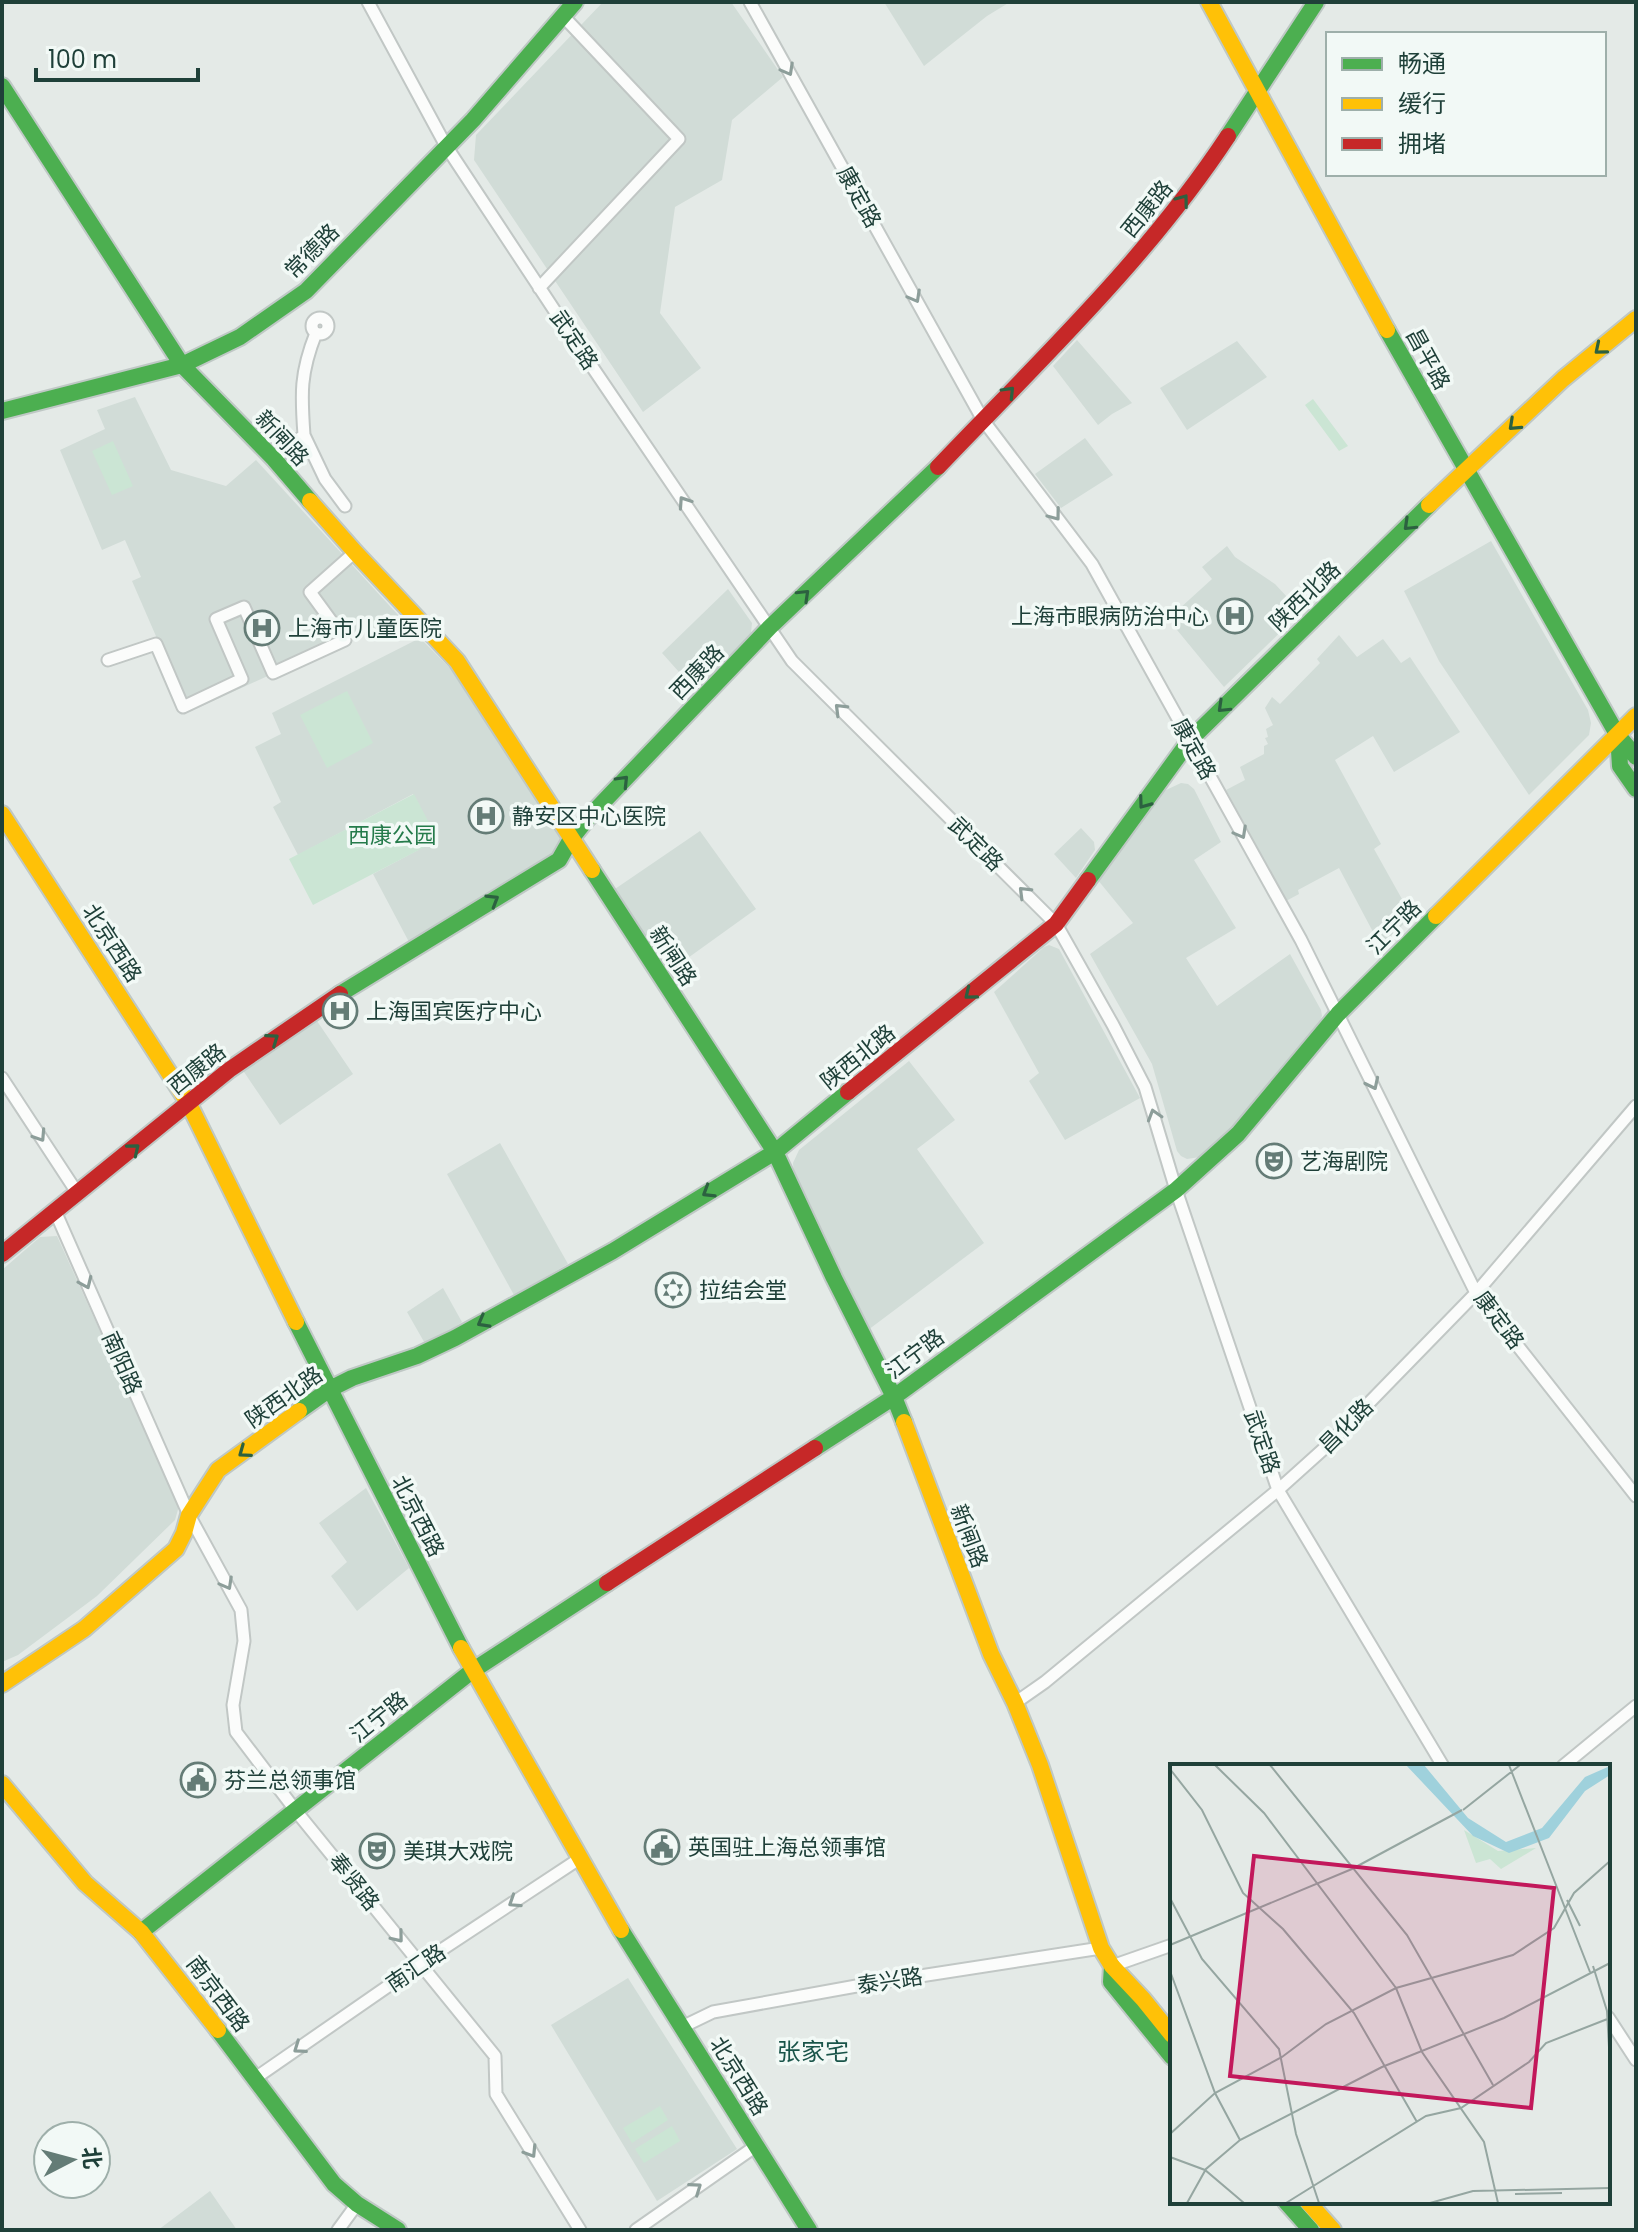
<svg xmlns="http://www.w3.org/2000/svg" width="1638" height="2232" viewBox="0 0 1638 2232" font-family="Poppins,'Noto Sans SC',sans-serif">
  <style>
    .built { fill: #d1dcd7 }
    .green { fill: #cbe5d4 }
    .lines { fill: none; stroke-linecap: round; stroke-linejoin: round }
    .street-casing { stroke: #c1c7c5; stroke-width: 15 }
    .fast-casing { stroke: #bfc8c5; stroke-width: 20 }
    .slow-casing { stroke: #bfc8c5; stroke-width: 20 }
    .jam-casing { stroke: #bfc8c5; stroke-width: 20 }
    .street { stroke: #fbfcfb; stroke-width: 11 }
    .fast { stroke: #4caf50; stroke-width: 16 }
    .slow { stroke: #ffc107; stroke-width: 16 }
    .jam { stroke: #c62828; stroke-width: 16 }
    .oneway { stroke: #8d9e9a }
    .oneway2 { stroke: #2c6140 }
    .labels { text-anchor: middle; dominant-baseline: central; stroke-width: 7; stroke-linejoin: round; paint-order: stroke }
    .street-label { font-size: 22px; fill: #1f4039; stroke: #f2f9f6 }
    .poi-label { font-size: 22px; fill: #1f4039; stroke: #f2f9f6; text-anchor: start }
    .park-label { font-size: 22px; fill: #257b4b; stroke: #f2f9f6 }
    .neighbourhood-label { font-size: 24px; fill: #195449; stroke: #f2f9f6 }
    .inset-road { fill: none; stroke: #95a6a1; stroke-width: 2 }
    .view { fill: #c2185b; fill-opacity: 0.15; stroke: #c2185b; stroke-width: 4 }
    .inset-edge { fill: none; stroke: #1f4039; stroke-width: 4 }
  </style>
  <rect width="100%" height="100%" fill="#e4eae7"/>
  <path class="built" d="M603,2H731L783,77L732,120L722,180L675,207L660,313L701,368L643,412L474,160L476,135Z
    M884,2H1010L987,16L924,66Z
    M1077,340L1132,403L1112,414L1098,425L1053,366Z
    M1237,341L1267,377L1187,430L1160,388Z
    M135,397L171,470L226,486L256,460L399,616L189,712L132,581L141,577L125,540L102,550L60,450L105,429L97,410Z
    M1085,438L1113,475L1061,508L1035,474Z
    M1491,541L1588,710L1591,723L1589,735L1529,795L1439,661L1404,591Z
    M1227,546L1235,557L1275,584L1301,612L1224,687L1168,619L1212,579L1202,567Z
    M728,589L752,623L751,633L696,691L662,653Z
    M1339,635L1357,657L1383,639L1401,663L1410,657L1460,732L1394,772L1373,736L1335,760L1381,844L1374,849L1412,917L1380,945L1339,868L1298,890L1299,894L1286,901L1226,790L1245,780L1240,767L1264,754V746L1268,744L1265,738L1268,737L1266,729L1273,725L1265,708L1272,697L1280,704L1320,663L1317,659Z
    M420,638L451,669L562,837L553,856L409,942L373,874L437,840L413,794L298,855L273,807L281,802L255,747L281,734L272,713Z
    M1181,783L1188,784L1194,789L1221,842L1194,860L1236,928L1186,958L1217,1006L1290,954L1321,1010L1322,1016L1320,1021L1221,1140L1200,1157L1187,1159L1181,1156L1177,1151L1152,1064L1090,954L1133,923L1097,879L1152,805L1166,790Z
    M1081,828L1094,842L1095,850L1076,878L1054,854Z
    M700,831L756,909L667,973L612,891Z
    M1049,945L1059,949L1140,1098L1065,1140L1029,1081L1039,1073L994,992L1044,947Z
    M315,1018L353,1074L280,1125L242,1069Z
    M909,1061L955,1120L917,1149L984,1243L868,1330L794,1177L793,1163L799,1150Z
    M500,1143L568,1264L514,1295L447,1174Z
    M57,1236L179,1506L175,1520L97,1596L18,1655L2,1662V1270L40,1237Z
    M443,1288L462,1322L427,1347L407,1312Z
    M366,1488L409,1568L357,1611L331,1576L347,1562L319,1523Z
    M628,1978L737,2149L657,2201L551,2025Z
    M210,2191L237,2230H158Z"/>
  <path class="green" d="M1313,399L1348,446L1339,451L1305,405Z
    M113,441L133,486L112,495L92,451Z
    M347,691L373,743L327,768L300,715Z
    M414,794L438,840L313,905L289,859Z
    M660,2106L668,2120L632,2143L623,2128Z
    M672,2126L680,2141L644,2163L635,2149Z"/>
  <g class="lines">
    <g class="street-casing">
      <path id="street" d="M368,2L446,146L576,343L792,661L1056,924L1113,1025L1145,1087L1176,1190L1278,1490L1443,1766
        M750,2L983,420L1092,564L1301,940L1476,1293L1636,1496
        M539,288L679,139L563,16
        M312 326a8 8 0 1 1 16 0a8 8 0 1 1-16 0Z
        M304,435C301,394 300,373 316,333
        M274,459L304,435L325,479L345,506
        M108,660L156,644L183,707L242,679L216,619L244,607L273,673L345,640L310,592L355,552
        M2,1078L78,1194
        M55,1211L189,1515L241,1610L244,1641L233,1705L236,1732L296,1811L495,2056L496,2094L580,2230
        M1015,1703L1045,1682L1278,1490L1328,1445L1476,1293L1636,1106
        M1563,1766L1636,1706
        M1112,1966L1172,1945
        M1608,2017L1636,2060
        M682,2027L713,2012L862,1985L1101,1948
        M254,2079L420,1964L579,1859
        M338,2230L357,2204
        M636,2230L756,2146"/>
    </g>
    <g class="fast-casing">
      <path id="fast" d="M2,86L182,365L274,459L310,501
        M1228,136L1316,2
        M1387,330L1617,734L1636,757
        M2,411L182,365L240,337L306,291L473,120L575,2
        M1618,735L1620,766L1636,789
        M592,870L775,1152L834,1278L894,1397L904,1422
        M1088,880L1190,740L1429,505
        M340,994L559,860L571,839L587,819L770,627L938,467
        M296,1322L461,1648
        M299,1411L330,1389L352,1378L417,1356L455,1338L613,1251L775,1152L848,1092
        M815,1448L894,1397L1176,1190L1238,1134L1338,1014L1436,916
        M621,1930L809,2230
        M141,1932L472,1671L607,1583
        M1112,1966L1111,1982L1172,2057
        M218,2030L334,2184L357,2204L398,2230
        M1286,2202L1311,2230"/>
    </g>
    <g class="slow-casing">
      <path id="slow" d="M1209,2L1387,330
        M310,501L355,552L457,661L592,870
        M1429,505L1563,379L1636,319
        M2,814L189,1104L296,1322
        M1436,916L1636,716
        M904,1422L991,1654L1015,1703L1040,1765L1101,1948L1112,1966L1143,1999L1172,2035
        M461,1648L621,1930
        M2,1684L84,1629L176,1549L184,1533L189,1515L218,1470L299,1411
        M2,1784L85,1883L141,1932L218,2030
        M1308,2202L1333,2230"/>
    </g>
    <g class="jam-casing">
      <path id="jam" d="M938,467C1039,361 1147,259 1228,136
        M848,1092L1056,924L1088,880
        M2,1254L229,1070L340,994
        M607,1583L815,1448"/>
    </g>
    <use href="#street" class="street"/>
    <use href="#fast" class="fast"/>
    <use href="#slow" class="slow"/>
    <use href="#jam" class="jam"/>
  </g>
  <defs><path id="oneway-chevron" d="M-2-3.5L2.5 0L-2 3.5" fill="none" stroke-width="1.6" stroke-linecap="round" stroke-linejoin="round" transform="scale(2)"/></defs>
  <g class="oneway">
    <use href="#oneway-chevron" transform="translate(788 70) rotate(61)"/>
    <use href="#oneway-chevron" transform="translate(915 297) rotate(61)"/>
    <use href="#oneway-chevron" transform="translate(684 502) rotate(-124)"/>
    <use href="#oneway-chevron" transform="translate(1055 515) rotate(53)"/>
    <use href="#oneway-chevron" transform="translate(840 709) rotate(-135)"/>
    <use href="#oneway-chevron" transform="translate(1241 833) rotate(61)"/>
    <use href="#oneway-chevron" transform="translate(1024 892) rotate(-135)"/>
    <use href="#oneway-chevron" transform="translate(1373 1084) rotate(64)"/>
    <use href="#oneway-chevron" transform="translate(1154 1115) rotate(-107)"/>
    <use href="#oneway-chevron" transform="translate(40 1136) rotate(57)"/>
    <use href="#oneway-chevron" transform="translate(86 1283) rotate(66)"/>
    <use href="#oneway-chevron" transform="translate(227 1584) rotate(61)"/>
    <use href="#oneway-chevron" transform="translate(514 1902) rotate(147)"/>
    <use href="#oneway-chevron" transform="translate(398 1937) rotate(51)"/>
    <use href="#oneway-chevron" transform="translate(299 2048) rotate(145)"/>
    <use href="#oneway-chevron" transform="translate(531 2152) rotate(58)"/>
    <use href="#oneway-chevron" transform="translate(696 2188) rotate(-35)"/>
  </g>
  <g class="oneway2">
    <use href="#oneway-chevron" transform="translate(1183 200) rotate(-53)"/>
    <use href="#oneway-chevron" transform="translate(1600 349) rotate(140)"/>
    <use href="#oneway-chevron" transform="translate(1009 392) rotate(-46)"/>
    <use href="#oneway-chevron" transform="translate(1514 425) rotate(137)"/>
    <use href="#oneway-chevron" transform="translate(1409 525) rotate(136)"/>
    <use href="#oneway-chevron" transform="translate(804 595) rotate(-44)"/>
    <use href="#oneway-chevron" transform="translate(1223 707) rotate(136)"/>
    <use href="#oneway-chevron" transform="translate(623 781) rotate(-46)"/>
    <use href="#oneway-chevron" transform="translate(1144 803) rotate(126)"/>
    <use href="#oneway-chevron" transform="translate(493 900) rotate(-31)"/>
    <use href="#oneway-chevron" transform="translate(970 994) rotate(141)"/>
    <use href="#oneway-chevron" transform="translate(273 1039) rotate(-35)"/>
    <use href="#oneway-chevron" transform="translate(134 1149) rotate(-39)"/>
    <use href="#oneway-chevron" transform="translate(708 1192) rotate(148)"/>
    <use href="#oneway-chevron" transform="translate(483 1322) rotate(151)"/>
    <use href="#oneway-chevron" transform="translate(244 1452) rotate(144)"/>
  </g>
  <defs>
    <g id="hospital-ring" transform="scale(1.8)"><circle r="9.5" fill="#f2f9f6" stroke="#647c76" stroke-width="1.5"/><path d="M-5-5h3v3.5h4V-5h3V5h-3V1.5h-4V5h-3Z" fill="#647c76"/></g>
    <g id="theatre-ring" transform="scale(1.8)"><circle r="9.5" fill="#f2f9f6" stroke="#647c76" stroke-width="1.5"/><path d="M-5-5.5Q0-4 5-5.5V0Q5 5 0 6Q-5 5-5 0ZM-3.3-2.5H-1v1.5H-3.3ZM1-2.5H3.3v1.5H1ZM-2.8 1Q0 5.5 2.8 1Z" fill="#647c76"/></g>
    <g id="synagogue-ring" transform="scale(1.8)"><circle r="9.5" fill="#f2f9f6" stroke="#647c76" stroke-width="1.5"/><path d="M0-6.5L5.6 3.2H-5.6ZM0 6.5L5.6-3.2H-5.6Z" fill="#647c76"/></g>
    <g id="civic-ring" transform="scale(1.8)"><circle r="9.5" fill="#f2f9f6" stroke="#647c76" stroke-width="1.5"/><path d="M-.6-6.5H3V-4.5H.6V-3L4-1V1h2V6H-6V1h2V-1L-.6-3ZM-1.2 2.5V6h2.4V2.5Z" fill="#647c76"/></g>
  </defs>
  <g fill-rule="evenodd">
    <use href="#hospital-ring" x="1235" y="616"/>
    <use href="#hospital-ring" x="262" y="628"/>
    <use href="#hospital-ring" x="486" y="816"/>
    <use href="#hospital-ring" x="340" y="1011"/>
    <use href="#theatre-ring" x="1274" y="1161"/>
    <use href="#synagogue-ring" x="673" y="1290"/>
    <use href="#civic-ring" x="198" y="1780"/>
    <use href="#civic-ring" x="662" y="1847"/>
    <use href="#theatre-ring" x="377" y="1851"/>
  </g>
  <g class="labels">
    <g class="street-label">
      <text transform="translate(859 197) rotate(61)">康定路</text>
      <text transform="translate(1147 209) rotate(-51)">西康路</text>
      <text transform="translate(312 251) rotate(-45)">常德路</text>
      <text transform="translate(574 340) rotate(56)">武定路</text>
      <text transform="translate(1428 359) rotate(61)">昌平路</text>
      <text transform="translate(282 438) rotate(47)">新闸路</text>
      <text transform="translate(1305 596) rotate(-44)">陕西北路</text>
      <text transform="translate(697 672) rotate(-46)">西康路</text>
      <text transform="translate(1194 749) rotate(61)">康定路</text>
      <text transform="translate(976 844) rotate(45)">武定路</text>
      <text transform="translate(1394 927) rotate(-45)">江宁路</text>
      <text transform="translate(112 943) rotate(57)">北京西路</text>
      <text transform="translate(673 956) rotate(57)">新闸路</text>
      <text transform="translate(858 1057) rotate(-39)">陕西北路</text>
      <text transform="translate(197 1069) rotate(-39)">西康路</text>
      <text transform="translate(1499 1320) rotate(53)">康定路</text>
      <text transform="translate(915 1354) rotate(-37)">江宁路</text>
      <text transform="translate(122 1363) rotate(66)">南阳路</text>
      <text transform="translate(284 1397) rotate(-35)">陕西北路</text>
      <text transform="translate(1346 1426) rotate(-45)">昌化路</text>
      <text transform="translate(1262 1442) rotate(71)">武定路</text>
      <text transform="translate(418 1516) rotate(63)">北京西路</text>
      <text transform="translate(969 1536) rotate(69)">新闸路</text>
      <text transform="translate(379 1717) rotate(-39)">江宁路</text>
      <text transform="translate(354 1882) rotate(51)">奉贤路</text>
      <text transform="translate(416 1968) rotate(-34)">南汇路</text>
      <text transform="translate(890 1981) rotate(-9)">泰兴路</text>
      <text transform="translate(218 1994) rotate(53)">南京西路</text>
      <text transform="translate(739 2076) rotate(58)">北京西路</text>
    </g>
    <g class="poi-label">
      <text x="1209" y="616" text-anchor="end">上海市眼病防治中心</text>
      <text x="288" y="628">上海市儿童医院</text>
      <text x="512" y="816">静安区中心医院</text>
      <text x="366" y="1011">上海国宾医疗中心</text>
      <text x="1300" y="1161">艺海剧院</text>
      <text x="699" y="1290">拉结会堂</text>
      <text x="224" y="1780">芬兰总领事馆</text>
      <text x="688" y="1847">英国驻上海总领事馆</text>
      <text x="403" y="1851">美琪大戏院</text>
    </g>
    <g class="park-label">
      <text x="392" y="835">西康公园</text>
    </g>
    <g class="neighbourhood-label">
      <text x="813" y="2051">张家宅</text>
    </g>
  </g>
  <g transform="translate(1170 1764)">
    <rect width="440" height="440" fill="#e4eae7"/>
    <path d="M294,66L328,87L366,84L331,105L320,95L306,99Z" fill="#cbe5d4"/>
    <path d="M236,1H254L298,54L336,78L372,64L415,13L440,2V11L415,27L379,74L339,89L303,72Z" fill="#9fd1dc"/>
    <path class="inset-road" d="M45,1L94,49L226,224L252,288L314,378L328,439M100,1L237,171L323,321M339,1L420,208M0,5L32,46L73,129L113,165L184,249L247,358M293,46L350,1M182,105L292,46M0,134L32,195L109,285L126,370L149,439M397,136L410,162M0,181L182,105M423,202L437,247L440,301M0,207L45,329L70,376M0,370L45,329L112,293L156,260L226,224L343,191L384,164L404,129L440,97M0,393L35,406L74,439M345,430L392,429M17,439L36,405L70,376L212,303L334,254L440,199M116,439L256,352L291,344L359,298L376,279L440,254M260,439L303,427L440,424"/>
    <path class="view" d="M84,92L384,124L361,344L60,312Z"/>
    <rect width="440" height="440" class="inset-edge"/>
  </g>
  <rect width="1638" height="2232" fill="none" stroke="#1f4039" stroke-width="8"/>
  <rect x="1326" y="32" width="280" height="144" fill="#f2f9f6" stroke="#9eafaa" stroke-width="2"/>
  <rect x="1342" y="58" width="40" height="12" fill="#4caf50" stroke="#9eafaa" stroke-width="2"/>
  <text x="1398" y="72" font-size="24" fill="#1f4039">畅通</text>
  <rect x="1342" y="98" width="40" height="12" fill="#ffc107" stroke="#9eafaa" stroke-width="2"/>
  <text x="1398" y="112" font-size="24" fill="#1f4039">缓行</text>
  <rect x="1342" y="138" width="40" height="12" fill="#c62828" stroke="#9eafaa" stroke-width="2"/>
  <text x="1398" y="152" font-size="24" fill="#1f4039">拥堵</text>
  <g transform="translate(72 2160) rotate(84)"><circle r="38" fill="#f2f9f6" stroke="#9eafaa" stroke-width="2"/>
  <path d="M0-6L14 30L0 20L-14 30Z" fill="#647c76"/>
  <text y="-12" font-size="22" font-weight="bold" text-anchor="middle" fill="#1f4039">北</text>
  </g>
  <path d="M36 68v12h162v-12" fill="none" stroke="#1f4039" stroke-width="4"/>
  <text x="48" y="68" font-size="24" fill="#1f4039" stroke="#f2f9f6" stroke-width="6" paint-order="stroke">100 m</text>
</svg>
